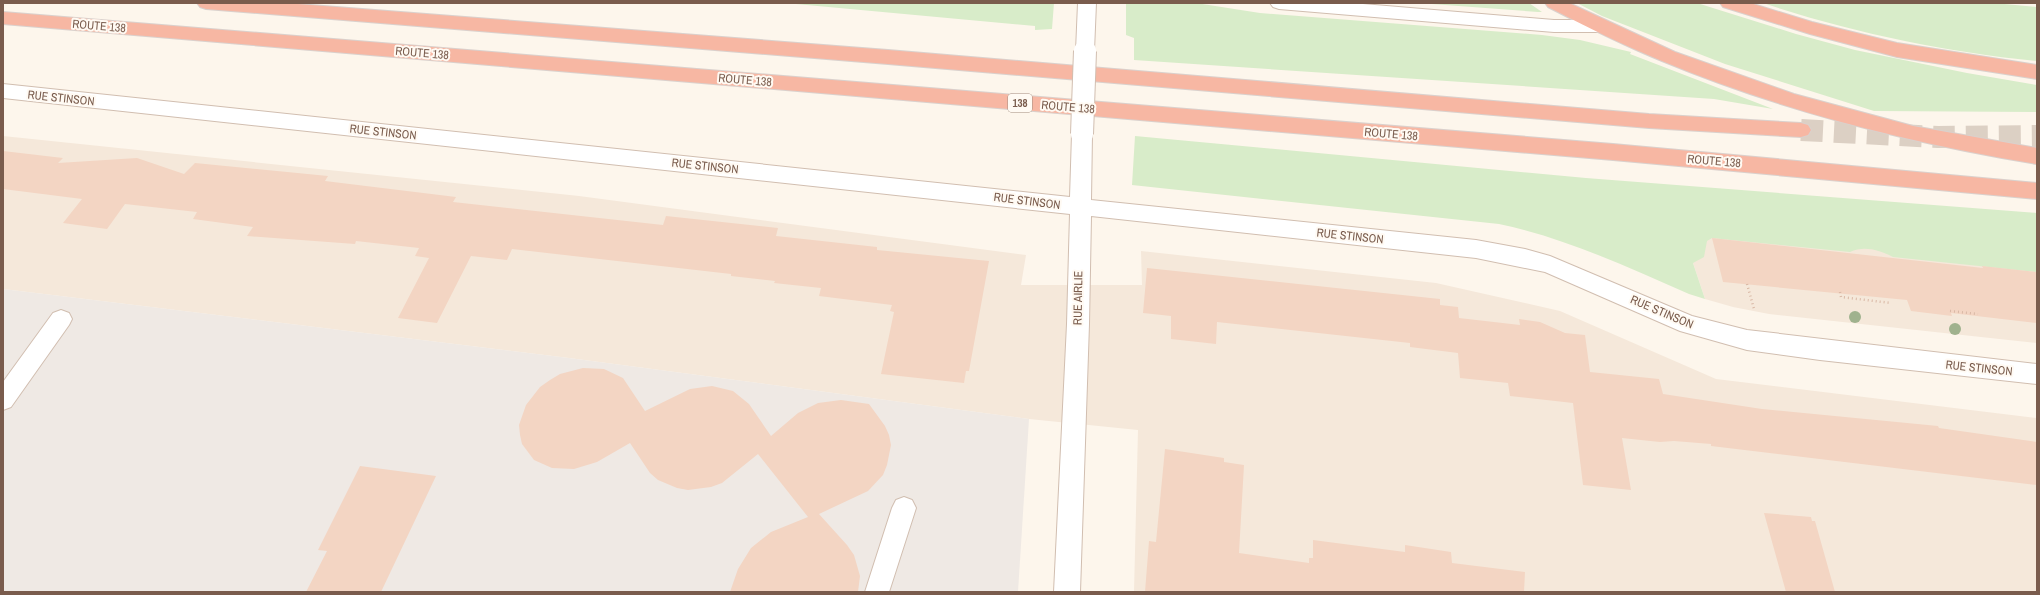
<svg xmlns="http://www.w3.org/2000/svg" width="2040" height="595" viewBox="0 0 2040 595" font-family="'Archivo Narrow',sans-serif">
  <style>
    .residential { fill: #f5e8da }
    .industrial { fill: #efe9e4 }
    .green { fill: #d8ecc9 }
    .building { fill: #f3d5c3 }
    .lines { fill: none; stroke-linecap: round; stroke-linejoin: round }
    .highway-tunnel { stroke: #dcd0c4; stroke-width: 22; stroke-dasharray: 22 11; stroke-linecap: butt }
    .lane-casing { stroke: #d1beb0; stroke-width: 2 }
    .street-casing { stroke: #d1beb0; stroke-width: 2 }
    .highway-casing { stroke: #dad1cd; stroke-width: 2 }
    .path { stroke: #d9b8a5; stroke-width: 2.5; stroke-dasharray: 1 3; stroke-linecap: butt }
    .lane { fill: #fff; fill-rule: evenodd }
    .street { fill: #fff; fill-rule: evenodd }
    .highway { fill: #f7b7a3; fill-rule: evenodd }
    .street-bridge-casing { stroke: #d1beb0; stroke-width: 24; stroke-linecap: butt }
    .street-bridge { stroke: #fff; stroke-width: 22 }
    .tree { fill: #a0b28e }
    .labels { text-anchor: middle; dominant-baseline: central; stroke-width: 4; stroke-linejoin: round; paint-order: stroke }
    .shield { fill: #fffaf3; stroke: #a28b7f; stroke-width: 1 }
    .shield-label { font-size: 11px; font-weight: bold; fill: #7a5c4d }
    .street-label { font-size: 12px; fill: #7a5c4d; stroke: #fffaf3 }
  </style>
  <rect width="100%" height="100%" fill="#fdf6ec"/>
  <path class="residential" d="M3,136L579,196L1026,255L1021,285H1142L1141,251L1436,283L1560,311L1716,379L2037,418V592H1134L1138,430L1029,419L569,358L3,289Z
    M1692,208L2037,228V343L1769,314L1733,307L1705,299L1693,263Z"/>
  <path class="industrial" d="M3,289L569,358L1029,419L1018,592H3Z"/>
  <path class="green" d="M785,3H1054L1052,29L1035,30V26Z
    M1126,3H1196L1260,13L1542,35L1580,40L1631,52L1630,54L1773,109L1714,99L1134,60V38L1126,35Z
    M1418,3H1529L1542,12H1538Z
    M1577,3H1697L1796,34L1855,50L1967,73L2037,85V112L1874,111L1725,64L1602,16Z
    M1763,3H1994L2037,7V61C1946,52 1850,32 1763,3Z
    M1135,136L1586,178L2037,213V272L1893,257C1880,250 1864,245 1850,252L1712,238L1707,241L1704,257L1693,263L1705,299L1689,294C1627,267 1566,238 1499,224L1132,185Z"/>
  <path class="building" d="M3,151L63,158L58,163L137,158L184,174L195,163L328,176L325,181L456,197L453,202L663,225L666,216L778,228L776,236L877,247V250L989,261L969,371H966L964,383L881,374L894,312L890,311L892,305L819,296L821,288L774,283L775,281L731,276V274L512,249L507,260L471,256L437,323L398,318L429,258L415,256L419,248L356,241L355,244L247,236L253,227L193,219L197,212L125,204L107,229L63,223L82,199L3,189Z
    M1712,238L1983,268L1982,266L2037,272V323L1951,313L1952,316L1911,311L1907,300L1723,282Z
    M1147,268L1440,299V305L1458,307L1459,318L1520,325L1519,319L1540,322L1565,333L1585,335L1590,372L1659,379L1663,394L1762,409L1938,426L1939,428L2037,442V485L1711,446V444L1674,441L1660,442L1622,438L1631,490L1583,485L1573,403L1510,396L1508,383L1460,378L1458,353L1410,347V343L1217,322L1216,344L1171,339V316L1143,313Z
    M583,368L604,369L623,378L645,411L690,389L712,386L733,391L749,404L771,436L798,413L818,403L841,400L869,404L885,426L889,435L891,445L887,465L883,475L868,491L819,514L847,545L854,555L860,576L858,592H730L738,569L751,548L771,532L808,517L758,454L722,483L711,487L688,490L677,488L658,480L650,473L630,443L597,462L574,469L552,468L534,460L522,444L520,435L519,425L526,405L540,387L550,380L560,374Z
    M1165,449L1224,458V462L1244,465L1239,553L1309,563V558H1313V540L1405,552V545L1451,552L1452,563L1525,572L1524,592H1145L1149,541L1156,542Z
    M360,466L436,476L381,592H306L327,551L318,550Z
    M1764,513L1811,517L1812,521H1815L1835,592H1786Z"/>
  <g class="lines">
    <path class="highway-tunnel" d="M1801,130L1938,137L2037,136"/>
    <g class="lane-casing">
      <path id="lane" d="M1270,3H1351L1554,20H1600L1606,22L1609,26L1606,30L1600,32H1554L1279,9L1273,7Z
        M61,310L69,313L72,319L69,325L11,407L3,410V382L53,313Z
        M904,497L912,500L916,508L889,592H865L892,508L896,500Z"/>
    </g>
    <g class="street-casing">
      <path id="street" d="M1078,3H1096L1094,51L1092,56L1085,58L1078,56L1076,51Z
        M3,84L1070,197L1072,134L1075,129L1082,127L1089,129L1092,134L1091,200L1476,240L1525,249L1550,256L1692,316L1747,330L2037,364V384L1820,360L1747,350L1680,331L1545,272L1476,258L1091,216L1089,324L1080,592H1054L1067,324L1070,214L3,98Z"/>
    </g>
    <g class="highway-casing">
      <path id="highway" d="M197,3H285L888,50L1649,114L1801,123L1808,125L1811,130L1808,135L1801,137L1649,128L888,64L206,9L200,7Z
        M1545,3H1569L1675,52L1794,94L1913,126L2037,148V164C1909,143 1783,111 1662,61C1623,45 1585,26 1548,7Z
        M1720,3H1750L1812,22L1897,43L2037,65V79L1897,57L1810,34L1723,7Z
        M3,12L1613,144L2037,183V199L1613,160L3,24Z"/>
    </g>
    <path class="path" d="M1747,284L1754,309
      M1840,292L1841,297L1891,303
      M1950,311L1978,314"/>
    <use href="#lane" class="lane"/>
    <use href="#street" class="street"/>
    <use href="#highway" class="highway"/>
    <g class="street-bridge-casing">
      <path id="street-bridge" d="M1082,134L1085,51"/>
    </g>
    <use href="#street-bridge" class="street-bridge"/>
  </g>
  <g class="tree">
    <circle cx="1855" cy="317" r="6"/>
    <circle cx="1955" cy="329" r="6"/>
  </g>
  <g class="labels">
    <rect class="shield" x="1008" y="94" width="24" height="18" rx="3"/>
    <g class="shield-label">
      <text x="1020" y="103">138</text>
    </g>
    <g class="street-label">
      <text transform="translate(99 26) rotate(5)">ROUTE 138</text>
      <text transform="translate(422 53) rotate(5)">ROUTE 138</text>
      <text transform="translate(745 80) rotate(5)">ROUTE 138</text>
      <text transform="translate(61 98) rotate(6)">RUE STINSON</text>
      <text transform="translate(1068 107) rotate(5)">ROUTE 138</text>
      <text transform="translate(383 132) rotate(6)">RUE STINSON</text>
      <text transform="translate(1391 134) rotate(5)">ROUTE 138</text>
      <text transform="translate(1714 161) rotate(5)">ROUTE 138</text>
      <text transform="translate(705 166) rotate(6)">RUE STINSON</text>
      <text transform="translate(1027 201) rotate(7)">RUE STINSON</text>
      <text transform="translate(1350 236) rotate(6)">RUE STINSON</text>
      <text transform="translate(1078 298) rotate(-89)">RUE AIRLIE</text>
      <text transform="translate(1662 312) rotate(23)">RUE STINSON</text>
      <text transform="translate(1979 368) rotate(6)">RUE STINSON</text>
    </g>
  </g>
  <rect width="2040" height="595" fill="none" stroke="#7a5c4d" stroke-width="8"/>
</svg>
